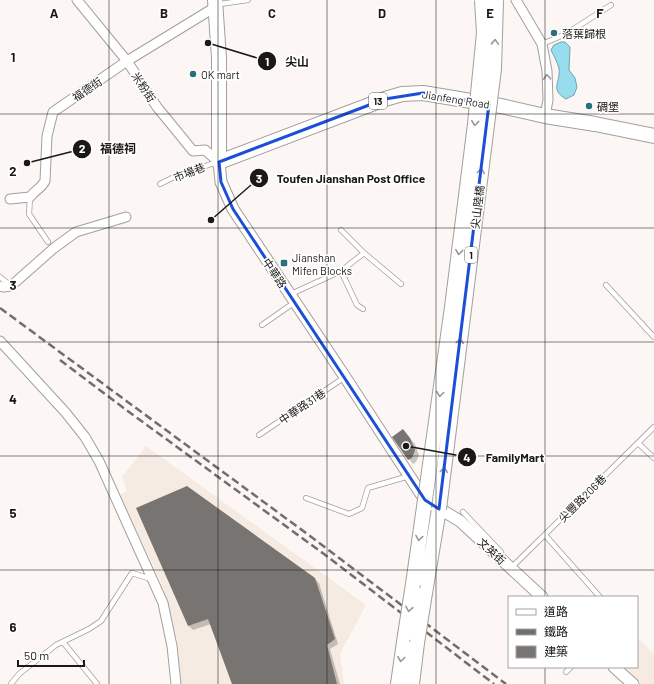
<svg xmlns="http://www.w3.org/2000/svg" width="654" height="684" viewBox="0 0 654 684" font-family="Barlow,'Noto Sans TC',sans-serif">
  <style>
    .built { fill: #f6ebe2 }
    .water { fill: #98ddee; stroke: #72a2ae }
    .shadow { fill: #0003 }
    .building { fill: #787471 }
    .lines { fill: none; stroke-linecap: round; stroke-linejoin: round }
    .service-casing { stroke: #a39f9b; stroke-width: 6 }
    .minor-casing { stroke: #a39f9b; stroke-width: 11 }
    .tertiary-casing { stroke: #a39f9b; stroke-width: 13 }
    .primary-casing { stroke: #a39f9b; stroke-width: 16 }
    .service { stroke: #fff; stroke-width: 4.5 }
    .minor { stroke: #fff; stroke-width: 9 }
    .tertiary { stroke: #fff; stroke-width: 11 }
    .primary { stroke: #fff; stroke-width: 14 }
    .rail { stroke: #716e6c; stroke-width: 2.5; stroke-dasharray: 8 4; stroke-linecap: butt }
    .primary-bridge-casing { stroke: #a39f9b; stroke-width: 16; stroke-linecap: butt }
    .primary-bridge { stroke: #fff; stroke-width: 14 }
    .oneway { stroke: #989897 }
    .marked { fill: none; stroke: #1d4ed8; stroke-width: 3; stroke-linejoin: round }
    .grid { fill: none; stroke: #1b1918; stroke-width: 1; stroke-opacity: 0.55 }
    .poi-dot { fill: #2a6f7e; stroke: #fff; stroke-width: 1.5 }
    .labels { text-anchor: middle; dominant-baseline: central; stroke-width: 3.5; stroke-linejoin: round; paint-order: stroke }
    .shield { fill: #fff; stroke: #5f5e5d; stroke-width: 1 }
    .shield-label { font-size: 10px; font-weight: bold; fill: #1b1918 }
    .poi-label { font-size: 11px; fill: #1b1918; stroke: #fff; text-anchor: start }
    .street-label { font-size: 11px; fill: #1b1918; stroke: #fff }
    .grid-label { font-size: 13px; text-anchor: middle; font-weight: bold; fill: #1b1918; stroke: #fff; stroke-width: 3.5; stroke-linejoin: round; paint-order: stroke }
    .leader { fill: none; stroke: #1b1918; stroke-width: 1.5 }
    .callout-dot { fill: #1b1918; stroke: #fff; stroke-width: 1.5 }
    .mark-label { font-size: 12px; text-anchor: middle; font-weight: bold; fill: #fff }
    .callout-label { font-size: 12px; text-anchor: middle; font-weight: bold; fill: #1b1918; stroke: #fff; stroke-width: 3.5; stroke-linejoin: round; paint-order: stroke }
  </style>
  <rect width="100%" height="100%" fill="#fcf7f4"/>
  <path class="built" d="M146,446L366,605L340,654L344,684H181L177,639L162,584L120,495L127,491L122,477Z
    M638,638L654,654V684H642L624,667H637Z"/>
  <path class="water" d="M561,42H565L570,47L569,70L575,78L577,87L574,95L566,99C549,89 561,83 559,68C557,62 554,56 551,50L554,45Z"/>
  <path class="shadow" d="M407,435L415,444L419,455L416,462L413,464L409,459Z
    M137,509L314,578L319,583L338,644L330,649L340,684H234L211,624L193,630L189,626Z"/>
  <path class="building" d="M403,429L410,438L415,450L412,458L408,460L392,437Z
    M187,486L315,578L335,639L327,645L337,684H232L208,619L188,626L136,508Z"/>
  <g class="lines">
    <g class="service-casing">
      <path id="service" d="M218,5L220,4L248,0
        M542,44L566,34L611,5
        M160,184L174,177L217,162
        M30,197L29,214L48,242
        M341,230L364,253
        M341,271L357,305L363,309
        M0,277L10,285
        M606,285L654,337
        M291,294L341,271L364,253L401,284
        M262,325L295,302
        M259,435L345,377
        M638,443L654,458
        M306,498L349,514L362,508L368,488L409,476
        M463,512L501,552
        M545,535L600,597
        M511,568L654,427
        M63,642L97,684
        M566,672L571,667
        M11,684L19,674L56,645L89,629L101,621L132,573L151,579"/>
    </g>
    <g class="minor-casing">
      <path id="minor" d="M77,0L127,61L157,107L193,151L205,150L219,162
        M516,0L542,44L547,71L548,100L545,116
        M10,199L30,197C36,189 41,189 45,181L47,136L53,112L127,61L217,6
        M0,286L3,287L11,286L54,248L76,232L126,217
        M0,341L66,413L85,437L99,461L163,603L172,646L176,684"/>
    </g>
    <g class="tertiary-casing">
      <path id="tertiary" d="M219,162L221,182L233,209L345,377L425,500L460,521L542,597
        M614,667L633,684"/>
    </g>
    <g class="primary-casing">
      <path id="primary" d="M215,0L219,58V162L385,99L402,94L423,93L501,106L545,116L595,124L654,136
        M413,584L425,500
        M425,593L439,509
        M398,684L405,635
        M412,684L417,643"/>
    </g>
    <use href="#service" class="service"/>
    <use href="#minor" class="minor"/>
    <use href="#tertiary" class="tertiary"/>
    <use href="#primary" class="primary"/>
    <path class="rail" d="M0,308L306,533L506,684
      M60,360L129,412L324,554L494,684"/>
    <g class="primary-bridge-casing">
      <path id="primary-bridge" d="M425,500L452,307L475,124L484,33L482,0
        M439,509L494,69L496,0
        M405,635L413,584
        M417,643L425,593"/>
    </g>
    <use href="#primary-bridge" class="primary-bridge"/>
  </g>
  <defs><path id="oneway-chevron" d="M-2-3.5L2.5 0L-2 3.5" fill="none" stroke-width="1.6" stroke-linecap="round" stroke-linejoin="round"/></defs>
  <g class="oneway">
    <use href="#oneway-chevron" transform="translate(495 42) rotate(-88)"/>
    <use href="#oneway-chevron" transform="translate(547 77) rotate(-93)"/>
    <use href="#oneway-chevron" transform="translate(475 123) rotate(96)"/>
    <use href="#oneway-chevron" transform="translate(481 171) rotate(-83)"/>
    <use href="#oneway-chevron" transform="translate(459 252) rotate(97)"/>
    <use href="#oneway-chevron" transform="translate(460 341) rotate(-83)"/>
    <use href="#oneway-chevron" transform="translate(440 394) rotate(98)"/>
    <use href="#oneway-chevron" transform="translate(444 470) rotate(-83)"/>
    <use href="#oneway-chevron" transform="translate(419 538) rotate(99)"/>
    <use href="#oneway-chevron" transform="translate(409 609) rotate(99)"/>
    <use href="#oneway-chevron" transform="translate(401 659) rotate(97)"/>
  </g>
  <path class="marked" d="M423,93L489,104L439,509L425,500L233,209L221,182L219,162L385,99Z"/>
  <path class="grid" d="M109,0V684M218,0V684M327,0V684M436,0V684M545,0V597M0,114H654M0,228H654M0,342H654M0,456H654M0,570H654M545,667V684"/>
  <g class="poi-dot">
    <circle cx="554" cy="33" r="4"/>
    <circle cx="193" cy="74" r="4"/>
    <circle cx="589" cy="106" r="4"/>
    <rect x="280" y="259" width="8" height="8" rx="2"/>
  </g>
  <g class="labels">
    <g class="shield">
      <rect x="369" y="93" width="18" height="16" rx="3"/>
      <rect x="465" y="247" width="12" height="16" rx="3"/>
    </g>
    <g class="shield-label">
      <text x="378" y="101">13</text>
      <text x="471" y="255">1</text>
    </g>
    <g class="poi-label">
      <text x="562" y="33">落葉歸根</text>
      <text x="201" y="74">OK mart</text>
      <text x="597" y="106">碉堡</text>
      <text x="292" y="257">Jianshan<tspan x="292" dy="13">Mifen Blocks</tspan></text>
    </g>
    <g class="street-label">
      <text transform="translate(144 87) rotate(57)">米粉街</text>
      <text transform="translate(87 89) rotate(-34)">福德街</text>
      <text transform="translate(456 99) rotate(9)">Jianfeng Road</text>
      <text transform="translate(189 172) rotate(-21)">市場巷</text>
      <text transform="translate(477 207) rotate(-83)">尖山陸橋</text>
      <text transform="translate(275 273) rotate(56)">中華路</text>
      <text transform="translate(302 406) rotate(-34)">中華路31巷</text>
      <text transform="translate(582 498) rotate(-45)">尖豐路206巷</text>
      <text transform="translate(492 551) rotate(43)">文英街</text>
    </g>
  </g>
  <g class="grid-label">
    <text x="54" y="18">A</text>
    <text x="164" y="18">B</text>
    <text x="272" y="18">C</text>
    <text x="382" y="18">D</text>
    <text x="490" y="18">E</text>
    <text x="600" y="18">F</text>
    <text x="13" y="62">1</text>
    <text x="13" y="176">2</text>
    <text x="13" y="290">3</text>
    <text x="13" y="404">4</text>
    <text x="13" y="518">5</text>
    <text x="13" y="632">6</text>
  </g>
  <path class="leader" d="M208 43L267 61M27 163L82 149M211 220L259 178M406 446L467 457"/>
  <g class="callout-dot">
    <circle cx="208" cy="43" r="4"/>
    <circle cx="27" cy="163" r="4"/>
    <circle cx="211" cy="220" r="4"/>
    <circle cx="406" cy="446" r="4"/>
    <circle cx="267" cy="61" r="10"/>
    <circle cx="82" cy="149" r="10"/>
    <circle cx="259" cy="178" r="10"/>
    <circle cx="467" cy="457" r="10"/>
  </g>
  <g class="mark-label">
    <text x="267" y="66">1</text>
    <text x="82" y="153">2</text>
    <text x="259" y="183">3</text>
    <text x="467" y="462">4</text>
  </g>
  <g class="callout-label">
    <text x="297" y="66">尖山</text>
    <text x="118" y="153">福德祠</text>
    <text x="351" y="183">Toufen Jianshan Post Office</text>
    <text x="515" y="462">FamilyMart</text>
  </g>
  <rect x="508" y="596" width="130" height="72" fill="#ffffff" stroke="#a4a3a3"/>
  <rect x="516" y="609" width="20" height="6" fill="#ffffff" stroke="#a4a3a3"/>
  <text x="544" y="616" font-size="12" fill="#1b1918">道路</text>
  <rect x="516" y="629" width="20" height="6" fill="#716e6c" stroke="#a4a3a3"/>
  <text x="544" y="636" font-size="12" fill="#1b1918">鐵路</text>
  <rect x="516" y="646" width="20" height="12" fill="#787471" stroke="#a4a3a3"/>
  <text x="544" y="656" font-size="12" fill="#1b1918">建築</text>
  <path d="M18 660v6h66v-6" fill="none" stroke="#1b1918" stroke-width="2"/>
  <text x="24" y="660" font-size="12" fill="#1b1918" stroke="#ffffff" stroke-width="3" paint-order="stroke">50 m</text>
</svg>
